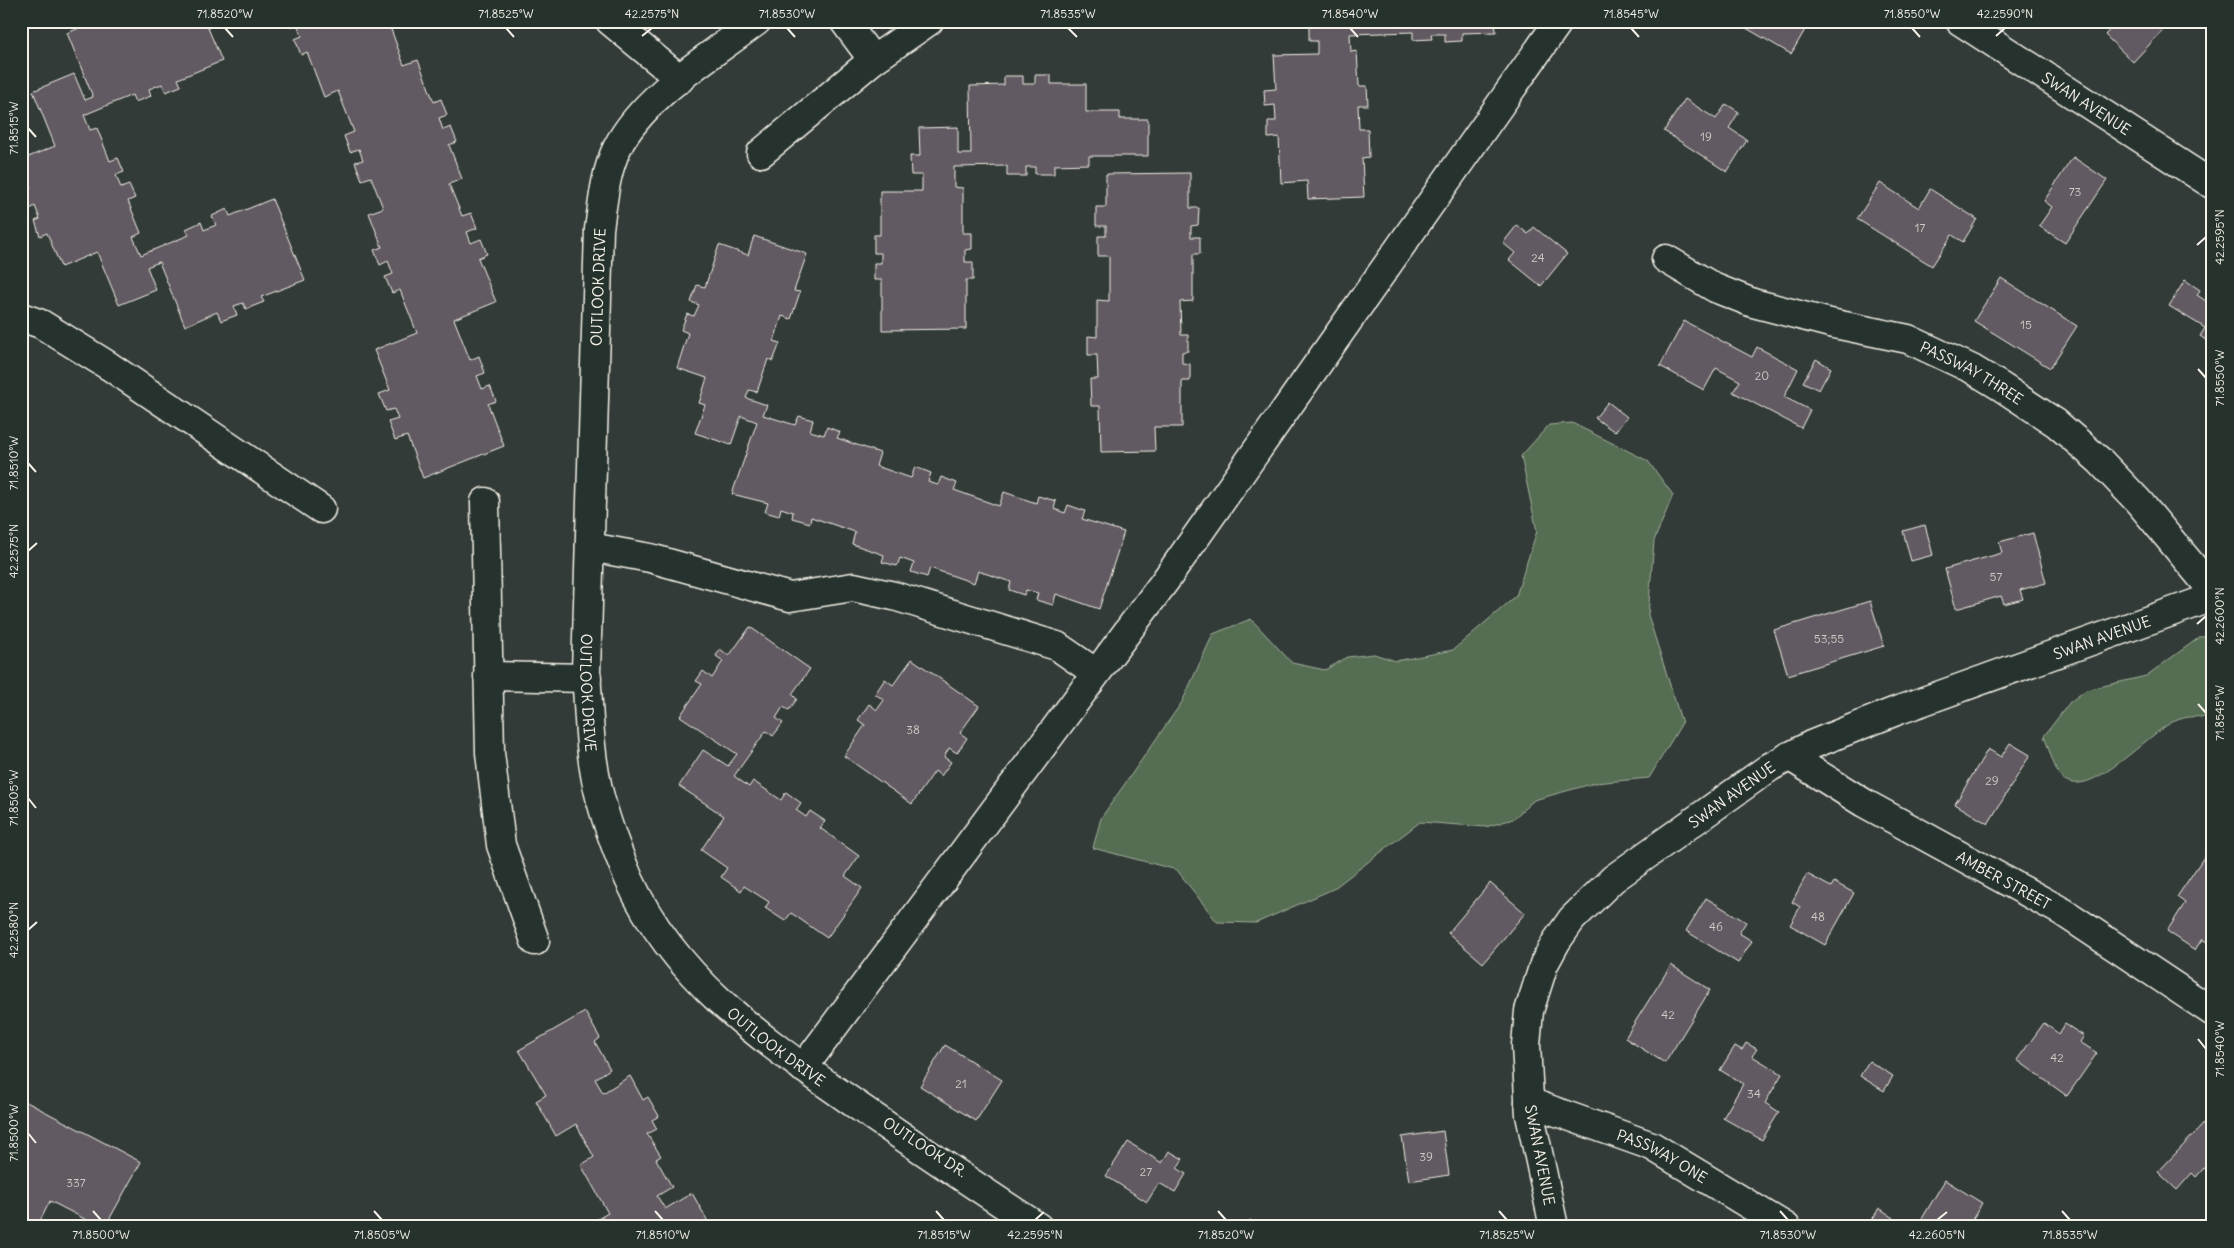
<svg xmlns="http://www.w3.org/2000/svg" width="2234" height="1248" viewBox="0 0 2234 1248" font-family="Delius,sans-serif">
  <style>
    .green { fill: #556d52; stroke: #a4af9d }
    .building { fill: #625a62; stroke: #f4f1e8 }
    .lines { fill: none; stroke-linecap: round; stroke-linejoin: round }
    .minor-casing { stroke: #f4f1e8; stroke-width: 31 }
    .minor { stroke: #26332d; stroke-width: 28 }
    .ticks { fill: none; stroke: #f4f1e8; stroke-width: 2 }
    .labels { text-anchor: middle; dominant-baseline: central; stroke-width: 4; stroke-linejoin: round; paint-order: stroke }
    .number-label { font-size: 12px; fill: #d0cbc6 }
    .street-label { font-size: 15px; fill: #f4f1e8; stroke: #26332d }
    .neatline { fill: none; stroke: #f4f1e8; stroke-width: 2 }
    .ticks-label { font-size: 12px; text-anchor: middle; fill: #f4f1e8 }
  </style>
  <rect width="100%" height="100%" fill="#323b38"/>
  <filter id="ink" filterUnits="userSpaceOnUse"><feTurbulence type="fractalNoise" baseFrequency=".02" numOctaves="2"/><feDisplacementMap in="SourceGraphic" scale="10" xChannelSelector="R" yChannelSelector="G"/><feConvolveMatrix kernelMatrix="1 2 1 2 8 2 1 2 1" color-interpolation-filters="sRGB"/></filter>
  <g filter="url(#ink)">
    <path class="green" d="M1572,423L1648,461L1673,495L1654,541L1648,615L1682,723L1649,778L1595,783L1534,800L1513,819L1486,827L1420,822L1333,889L1256,923L1217,922L1177,870L1093,848L1101,818L1182,702L1213,634L1251,619L1292,663L1325,670L1347,657L1374,654L1396,661L1453,650L1516,596L1537,531L1521,456L1549,425Z
      M2213,636V719C2199,716 2189,715 2175,721C2149,731 2090,803 2062,778C2055,772 2048,746 2044,736L2070,702L2086,690L2146,676L2200,637Z"/>
    <path class="building" d="M96,21H205L222,61L178,79L181,86L166,92L162,84L149,89L151,96L135,102L132,95L84,115L90,130L97,128L110,161L118,158L124,172L116,175L121,188L129,185L135,198L128,201L141,233L133,237L141,255L189,235L186,229L201,222L204,230L216,225L212,216L227,209L230,216L272,199L305,280L261,297L264,302L246,309L243,303L234,306L237,315L221,321L217,312L185,326L159,262L147,267L156,290L119,305L97,252L61,267L47,233L40,236L35,221L40,219L35,206L30,209L23,192L31,189L21,166V160L55,146L33,91L74,74L85,100L93,97L67,33Z
      M288,21H388L404,65L418,60L434,102L441,99L447,115L439,118L443,130L451,127L457,142L449,145L462,179L449,184L462,216L471,213L477,228L467,232L471,243L481,239L487,254L478,258L496,302L454,319L470,360L479,356L485,373L477,376L482,389L490,386L496,401L488,404L504,446L423,478L407,436L395,440L388,422L398,419L394,409L386,411L379,394L390,390L374,350L417,333L400,290L392,293L385,277L393,274L388,261L380,265L374,250L382,247L369,213L383,208L371,177L362,180L355,162L363,160L359,149L350,152L344,136L354,132L338,91L324,97L307,52L301,55L295,39L302,36L297,24L291,27Z
      M1316,21H1495L1496,32L1462,33V41L1445,42V34H1431L1432,39L1413,40V32L1350,34L1351,52L1357,51L1359,86H1367L1368,105H1358L1359,129H1368L1369,157L1362,158L1364,197L1308,199L1307,181L1281,183L1279,137L1268,138V121H1276L1275,105L1265,106L1264,90L1276,89L1274,55L1317,54V41H1309V23Z
      M1734,21H1810L1791,54Z
      M2117,21H2160L2166,27L2133,62L2105,35Z
      M1035,75H1051V84H1086V112H1120V119H1148V156H1089V164L1054,165V174H1035V167H1026V176H1007V166L954,167V187L963,188V233H972V249L965,250V262H973V280H966V329L882,330V280H874V263H881V253H874V235H880V191H922V175H911L910,156H920L919,128L958,127V154H971L970,86L1004,85V76H1023V84H1035Z
      M1685,99L1716,119L1726,104L1739,112L1729,128L1747,140L1727,172L1664,131Z
      M2073,157L2107,180L2065,243L2039,226L2052,207L2044,201Z
      M1190,173V208H1199L1198,225L1191,226V237H1200V254H1193V301L1180,302L1181,335H1188V351L1182,352V363L1190,364V381H1182V427H1154L1155,451L1101,452L1100,406H1091L1090,379H1098L1097,355H1088V336L1097,337V300L1109,301V256H1098V236H1106V226H1096V207H1106V174Z
      M1880,183L1919,208L1930,189L1977,219L1963,242L1952,235L1932,266L1857,219Z
      M1517,225L1528,234L1534,227L1567,254L1541,286L1509,260L1515,253L1503,243Z
      M754,236L807,254L794,291L800,292L791,319L782,316L774,341L780,343L773,361L768,359L757,392L749,390L746,398L767,405L763,415L795,425L799,416L813,420L810,431L824,435L827,427L840,432L837,438L880,453L876,466L911,478L915,467L931,473L928,482L938,485L941,477L957,483L954,490L999,506L1004,492L1036,503L1038,496L1056,501L1054,509L1065,513L1068,505L1085,511L1082,519L1124,532L1099,609L1056,594L1053,605L1036,600L1038,593L1026,590L1024,595L1009,590L1011,582L978,571L974,583L930,568L927,577L911,572L914,563L900,558L897,566L882,562L884,555L852,544L855,532L811,517L810,523L792,518L793,512L781,508L779,516L765,512L768,503L732,494L757,422L741,416L731,445L695,433L705,405L699,403L707,378L677,368L688,333L681,330L687,314L694,316L699,305L691,302L697,285L705,287L719,245L748,255Z
      M2001,278L2077,326L2050,368L1974,321Z
      M2185,280L2200,290L2197,295L2209,303L2213,298V345L2200,336L2205,328L2169,306Z
      M1684,321L1752,357L1757,347L1798,369L1784,397L1810,410L1801,428L1733,392L1740,381L1716,368L1704,390L1660,366Z
      M1816,359L1831,368L1819,390L1803,382Z
      M1608,402L1627,417L1615,432L1595,418Z
      M1925,525L1933,555L1911,561L1903,531Z
      M2033,533L2046,583L2020,590L2023,599L2004,604L2001,596L1956,609L1945,569L2002,553L1999,542Z
      M1870,601L1884,646L1788,675L1774,630Z
      M750,627L810,669L792,694L797,699L789,710L783,707L776,718L783,723L773,736L766,731L734,776L749,787L753,781L781,800L786,792L801,803L796,810L806,817L810,811L825,821L820,828L859,856L845,876L862,888L827,938L791,913L785,921L765,908L769,902L744,886L741,891L721,877L727,868L701,850L724,816L679,786L703,750L728,766L737,754L680,716L702,684L696,681L703,671L712,678L723,661L716,656L720,649L729,656Z
      M912,659L979,706L960,733L967,738L957,753L949,748L944,757L951,762L941,776L935,771L912,804L844,756L865,725L858,720L869,704L877,710L884,700L875,694L885,679L893,685Z
      M2010,743L2030,755L1988,824L1955,804L1988,749L2001,757Z
      M2210,848L2213,850V946L2202,939L2195,950L2167,931L2185,903L2177,897Z
      M1807,874L1831,887L1834,882L1854,893L1825,945L1790,925L1800,907L1792,902Z
      M1490,883L1525,913L1483,963L1448,933Z
      M1706,898L1746,922L1739,933L1752,941L1738,963L1686,931Z
      M1671,965L1710,990L1665,1063L1625,1038Z
      M585,1012L600,1038L595,1042L610,1069L595,1079L603,1093L630,1076L643,1100L648,1097L659,1116L652,1120L657,1129L647,1134L661,1156L656,1159L672,1187L657,1196L665,1209L692,1193L711,1227H600L596,1220L608,1213L581,1165L594,1157L576,1124L556,1136L536,1101L546,1095L519,1050Z
      M2044,1023L2059,1034L2065,1024L2084,1036L2080,1042L2097,1053L2067,1096L2017,1060Z
      M1746,1043L1757,1049L1752,1056L1782,1074L1765,1103L1779,1112L1762,1140L1723,1118L1743,1084L1720,1070L1735,1046L1742,1050Z
      M945,1045L1002,1080L976,1121L920,1086Z
      M1869,1061L1893,1076L1884,1091L1860,1076Z
      M21,1099L141,1162L105,1227H100L50,1201L37,1227H21Z
      M2213,1114V1174L2204,1168L2196,1177L2192,1173L2177,1190L2158,1172Z
      M1443,1131L1449,1175L1409,1181L1402,1137Z
      M1128,1142L1162,1163L1169,1151L1183,1159L1177,1168L1186,1174L1175,1192L1159,1183L1147,1202L1106,1176Z
      M1945,1180L1982,1203L1968,1227H1917Z
      M1879,1208L1894,1218L1889,1227H1868Z
      M1250,1220L1260,1227H1246Z"/>
    <g class="lines">
      <g class="minor-casing">
        <g id="minor">
          <path d="M610,21L680,79"/>
          <path id="s1" d="M757,21C711,56 644,95 617,148C605,173 603,202 599,229L586,672C589,711 589,751 598,789C605,819 617,851 629,879C675,982 769,1044 858,1106C917,1147 977,1187 1038,1227"/>
          <path d="M844,21L873,60L929,21"/>
          <path id="s2" d="M1960,21L2213,185"/>
          <path d="M761,153L873,60"/>
          <path id="s3" d="M1666,259L1715,288L1753,303L1830,323L1908,339L1972,369L2000,386L2056,423L2100,461L2139,502L2213,591"/>
          <path d="M21,317L41,324L109,366L321,509"/>
          <path d="M485,502L490,753L501,845L535,941"/>
          <path d="M590,547L650,558L790,597L853,587L894,596L1057,646L1096,673"/>
          <path d="M488,676L587,678"/>
          <path id="s4" d="M1789,756L1864,803L2063,912L2213,1012"/>
          <path d="M803,1068L1165,581L1559,21"/>
          <path id="s5" d="M1529,1102L1652,1146L1786,1227"/>
          <path id="s6" d="M1554,1227L1530,1115L1526,1045L1529,1011L1544,964L1556,942L1572,919L1613,879L1770,767L1811,745L1896,711L2213,597"/>
        </g>
      </g>
      <use href="#minor" class="minor"/>
    </g>
  </g>
  <path class="ticks" d="M225,28L233,37M506,28L514,37M787,28L795,37M1068,28L1077,37M1350,28L1358,37M1631,28L1639,37M1912,28L1920,37M642,36L652,28M1996,36L2005,28M28,128L36,137M2197,245L2206,237M2198,369L2206,378M28,463L36,472M28,551L37,543M2197,624L2206,616M2198,704L2206,713M28,798L36,808M28,930L37,922M2198,1039L2206,1049M28,1133L36,1143M93,1211L101,1220M374,1211L382,1220M655,1211L663,1220M936,1211L944,1220M1218,1211L1226,1220M1499,1211L1507,1220M1780,1211L1788,1220M2062,1211L2070,1220M1035,1220L1044,1212M1937,1220L1947,1212"/>
  <g class="labels">
    <g class="number-label">
      <text x="1706" y="136">19</text>
      <text x="2075" y="191">73</text>
      <text x="1920" y="227">17</text>
      <text x="1538" y="257">24</text>
      <text x="2026" y="324">15</text>
      <text x="1762" y="375">20</text>
      <text x="1996" y="576">57</text>
      <text x="1829" y="638">53;55</text>
      <text x="913" y="729">38</text>
      <text x="1992" y="780">29</text>
      <text x="1818" y="916">48</text>
      <text x="1716" y="926">46</text>
      <text x="1668" y="1014">42</text>
      <text x="2057" y="1057">42</text>
      <text x="961" y="1083">21</text>
      <text x="1754" y="1093">34</text>
      <text x="1426" y="1156">39</text>
      <text x="1146" y="1171">27</text>
      <text x="76" y="1182">337</text>
    </g>
    <g class="street-label">
      <text stroke="none"><textPath href="#s2" startOffset="151">SWAN AVENUE</textPath></text>
      <text transform="translate(598 287) rotate(-88)">OUTLOOK DRIVE</text>
      <text stroke="none"><textPath href="#s3" startOffset="329">PASSWAY THREE</textPath></text>
      <text stroke="none"><textPath href="#s6" startOffset="928">SWAN AVENUE</textPath></text>
      <text stroke="none"><textPath href="#s1" startOffset="738">OUTLOOK DRIVE</textPath></text>
      <text stroke="none"><textPath href="#s6" startOffset="524">SWAN AVENUE</textPath></text>
      <text stroke="none"><textPath href="#s4" startOffset="248">AMBER STREET</textPath></text>
      <text stroke="none"><textPath href="#s1" startOffset="1156">OUTLOOK DRIVE</textPath></text>
      <text transform="translate(925 1147) rotate(33)">OUTLOOK DR.</text>
      <text transform="translate(1540 1155) rotate(79)">SWAN AVENUE</text>
      <text stroke="none"><textPath href="#s5" startOffset="144">PASSWAY ONE</textPath></text>
    </g>
  </g>
  <rect width="2234" height="1248" fill="none" stroke="#26332d" stroke-width="55"/>
  <rect x="28" y="28" width="2178" height="1192" class="neatline"/>
  <g class="ticks-label">
    <text x="225" y="18">71.8520°W</text>
    <text x="506" y="18">71.8525°W</text>
    <text x="652" y="18">42.2575°N</text>
    <text x="787" y="18">71.8530°W</text>
    <text x="1068" y="18">71.8535°W</text>
    <text x="1350" y="18">71.8540°W</text>
    <text x="1631" y="18">71.8545°W</text>
    <text x="1912" y="18">71.8550°W</text>
    <text x="2005" y="18">42.2590°N</text>
    <text transform="translate(14 128) rotate(-90)" y="4">71.8515°W</text>
    <text transform="translate(2220 237) rotate(-90)" y="4">42.2595°N</text>
    <text transform="translate(2220 378) rotate(-90)" y="4">71.8550°W</text>
    <text transform="translate(14 463) rotate(-90)" y="4">71.8510°W</text>
    <text transform="translate(14 551) rotate(-90)" y="4">42.2575°N</text>
    <text transform="translate(2220 616) rotate(-90)" y="4">42.2600°N</text>
    <text transform="translate(2220 713) rotate(-90)" y="4">71.8545°W</text>
    <text transform="translate(14 798) rotate(-90)" y="4">71.8505°W</text>
    <text transform="translate(14 930) rotate(-90)" y="4">42.2580°N</text>
    <text transform="translate(2220 1049) rotate(-90)" y="4">71.8540°W</text>
    <text transform="translate(14 1133) rotate(-90)" y="4">71.8500°W</text>
    <text x="101" y="1239">71.8500°W</text>
    <text x="382" y="1239">71.8505°W</text>
    <text x="663" y="1239">71.8510°W</text>
    <text x="944" y="1239">71.8515°W</text>
    <text x="1035" y="1239">42.2595°N</text>
    <text x="1226" y="1239">71.8520°W</text>
    <text x="1507" y="1239">71.8525°W</text>
    <text x="1788" y="1239">71.8530°W</text>
    <text x="1937" y="1239">42.2605°N</text>
    <text x="2070" y="1239">71.8535°W</text>
  </g>
</svg>
